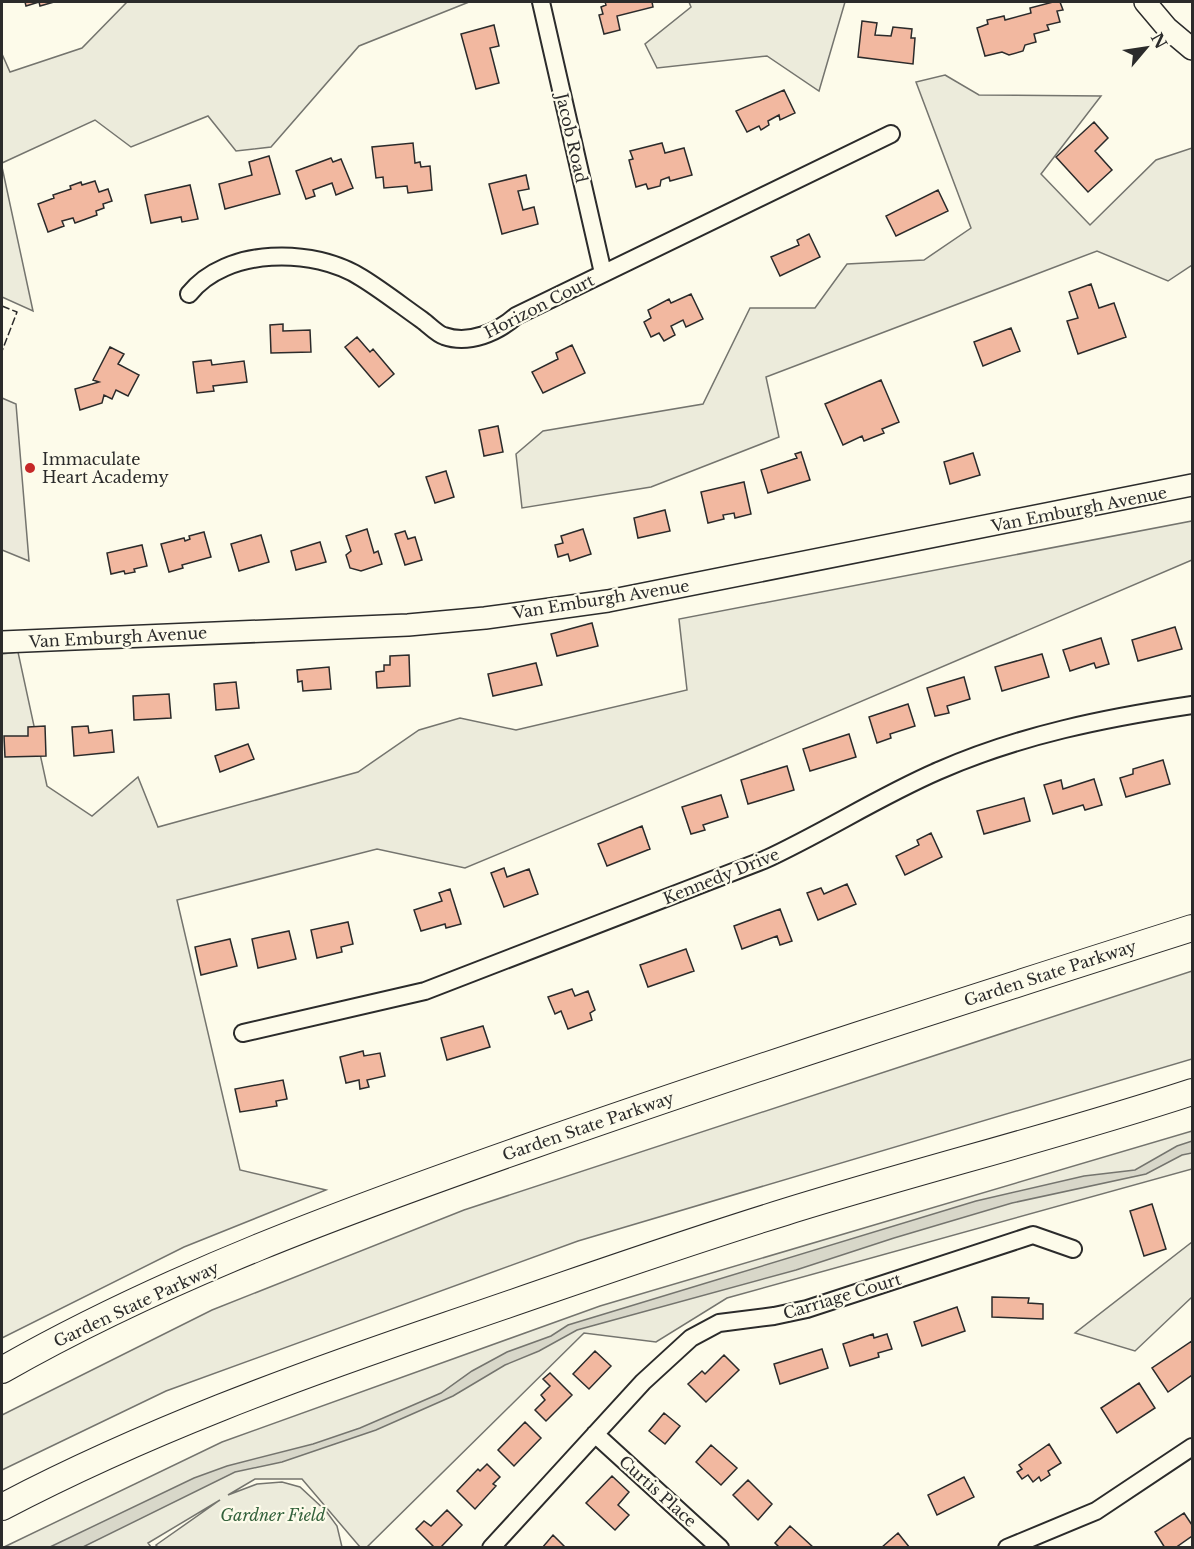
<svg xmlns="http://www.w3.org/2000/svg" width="1194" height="1549" viewBox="0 0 1194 1549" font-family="'Libre Baskerville',serif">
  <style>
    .green { fill: #ecebdb; stroke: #74746e; stroke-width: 1.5 }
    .parking { fill: #eceadb; stroke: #74746e; stroke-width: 1.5 }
    .water { fill: #d8d7c9; stroke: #74746e; stroke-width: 1.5 }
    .building { fill: #f2b8a0; stroke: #2b2b2b; stroke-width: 1.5 }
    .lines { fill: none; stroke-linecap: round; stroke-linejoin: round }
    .minor-casing { stroke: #2b2b2b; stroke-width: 20 }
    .major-casing { stroke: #2b2b2b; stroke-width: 24 }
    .highway-casing { stroke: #2b2b2b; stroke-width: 28 }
    .minor { stroke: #fdfbea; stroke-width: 16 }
    .major { stroke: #fdfbea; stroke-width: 21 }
    .highway { stroke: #fdfbea; stroke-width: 26 }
    .fence { stroke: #2b2b2b; stroke-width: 1.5; stroke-dasharray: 8 3; stroke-linecap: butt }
    .poi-dot { fill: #c62828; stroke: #fdfbea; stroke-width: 2 }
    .labels { text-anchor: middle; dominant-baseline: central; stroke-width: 4.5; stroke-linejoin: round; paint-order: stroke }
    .street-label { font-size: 16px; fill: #2b2b2b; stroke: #fdfbea }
    .poi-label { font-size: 16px; fill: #2b2b2b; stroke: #fdfbea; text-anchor: start }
    .park-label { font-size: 16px; font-style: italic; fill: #34623c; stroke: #fdfbea }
  </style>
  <rect width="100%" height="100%" fill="#fdfbea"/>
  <path class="green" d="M127,2H469L359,46L271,147L236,151L208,116L131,147L95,120L2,163V54L10,72L82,48Z
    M689,2H845L819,91L767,56L657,68L645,44L691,7Z
    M945,75L979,95L1101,96L1041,174L1090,225L1156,160L1192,148V265L1168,281L1097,251L766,377L779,437L651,487L522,508L516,454L543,431L703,404L750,308H815L847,264L924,260L971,228L916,82Z
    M2,167L33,311L2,297Z
    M1192,521V560L738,754L465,868L377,849L177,900L240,1170L326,1190L184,1247L2,1338V654L18,652L47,786L92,816L138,777L158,827L358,772L419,730L460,718L516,730L687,690L679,619Z
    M1192,971V1059L578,1241L166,1391L2,1470V1415L212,1310L464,1210Z
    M1192,1131V1169L727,1298L656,1342L584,1333L367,1547H360L302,1479H255L228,1495L257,1484L282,1482L300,1487L326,1511L337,1526L342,1547H158L156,1545L220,1500L148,1543L151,1547L2,1548L222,1442L600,1306Z
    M1192,1242V1297L1135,1351L1075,1333Z"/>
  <path class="parking" d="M2,398L16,404L29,561L2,550Z"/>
  <path class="water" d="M1192,1141V1153L1182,1155L1146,1174L1012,1203L894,1238L796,1270L577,1330L539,1351L505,1365L453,1396L376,1430L282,1462L235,1472L83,1547H50L194,1478L227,1466L313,1444L360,1428L441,1393L472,1371L507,1352L551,1336L568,1325L976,1201L1084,1176L1135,1170L1177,1146Z"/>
  <path class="building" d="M25,2H54L40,6L39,2L26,6Z
    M605,2H652L653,7L617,16L620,30L604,34L599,15L603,14L601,7L606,5Z
    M1053,2H1060L1063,10L1057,11L1060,22L1047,25L1049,30L1034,34L1036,42L1025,45L1023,51L1009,55L1002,52L985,56L977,28L988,24L987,20L1004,16L1005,20L1031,13L1030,8Z
    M862,21L877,23L875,35L891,36L893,27L912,29L911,38H915L913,64L858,57Z
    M494,25L499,46L490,48L499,83L476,89L461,34Z
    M784,90L795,113L780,120L779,115L768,121L769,125L761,130L759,126L747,132L736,111Z
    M1094,122L1108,138L1095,151L1112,170L1088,192L1056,157Z
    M413,143L415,163L420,162L421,167L430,166L432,190L408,193L407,186L384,188L383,177L376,178L372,147Z
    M662,143L665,153L684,148L692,175L670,181L669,177L661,180L660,186L648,189L646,184L636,187L629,160L633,159L630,151Z
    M269,156L280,194L225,209L219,184L252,175L249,162Z
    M331,158L333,162L341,159L353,188L336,195L332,183L313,190L315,196L306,199L296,171Z
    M526,175L529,189L518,191L523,210L534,207L538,224L502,234L489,184Z
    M95,181L99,192L108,189L112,201L103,204L104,208L96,211L97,215L75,223L73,218L62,221L64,226L48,232L38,204L54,198L53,195L71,189L70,186L81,182L82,185Z
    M190,185L198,219L182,222L181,217L151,223L145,195Z
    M938,190L948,211L896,236L886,216Z
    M809,234L820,257L780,276L771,257L799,245L797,240Z
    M1091,284L1099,308L1114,303L1126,337L1078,354L1067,321L1078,318L1069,292Z
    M691,294L703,319L686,327L683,320L671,326L675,335L664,341L659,333L651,337L644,322L651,318L648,310L669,299L671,303Z
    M283,324V331L310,330L311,352L271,353L270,325Z
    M1011,328L1020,351L983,366L974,342Z
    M357,337L370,352L373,349L394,374L379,387L345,347Z
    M572,345L585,373L543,393L532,372L558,359L556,353Z
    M110,347L124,354L118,364L139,375L128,396L116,390L112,399L104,395L102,403L80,410L75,389L99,382L93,380Z
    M211,360L212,365L244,361L247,382L213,386L214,391L197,393L193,362Z
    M881,380L899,422L882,429L884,433L864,441L862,436L843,445L825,404Z
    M498,426L503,452L484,456L479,430Z
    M801,452L810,480L768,493L761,470L797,458L795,454Z
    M973,453L980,475L950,484L944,462Z
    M446,471L454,497L435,503L426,477Z
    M744,482L751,514L735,518L734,513L723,515L724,519L708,523L701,492Z
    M665,510L670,531L638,538L634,518Z
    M367,529L374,553L378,551L382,564L361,571L350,568L346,555L351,551L346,536Z
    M583,529L591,554L570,561L568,554L558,557L555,545L563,543L561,536Z
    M405,531L408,539L415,537L422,560L405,565L395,534Z
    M204,532L211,557L182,565L183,568L169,572L161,544L184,538L185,541L190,539L189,536Z
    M261,535L269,562L239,571L231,544Z
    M320,542L326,562L296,570L291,551Z
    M142,545L147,566L134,569L135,572L125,574L124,571L111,574L107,553Z
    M592,623L598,646L557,656L551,634Z
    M1175,627L1182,649L1138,661L1132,640Z
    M1101,638L1109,664L1096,668L1094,663L1070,671L1063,650Z
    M1042,654L1049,677L1002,691L995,667Z
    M409,655L410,686L377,688L376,672L384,671V665H390V656Z
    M536,663L542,685L493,696L488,674Z
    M329,667L331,689L303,691L302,681L298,682L297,670Z
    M964,677L970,699L947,706L949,713L935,716L927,688Z
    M236,682L239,708L216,710L214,684Z
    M169,694L171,718L134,720L133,696Z
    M908,704L915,726L890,734L891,738L877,743L869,717Z
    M45,726L46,756L5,757L4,736H28V727Z
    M88,726L89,733L112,730L114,752L74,756L72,727Z
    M849,734L856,757L810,771L803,749Z
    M248,744L254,759L220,772L215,756Z
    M1163,760L1170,784L1126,797L1120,778L1133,774V769Z
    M787,766L794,790L748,804L741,780Z
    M1094,779L1102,805L1085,810L1083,805L1053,814L1044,785L1061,780L1063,789Z
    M721,795L728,817L703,825L705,830L691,834L682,807Z
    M1024,798L1030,821L984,834L977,811Z
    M642,826L650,849L607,866L598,844Z
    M931,833L942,857L905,875L896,856L919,845L917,840Z
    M504,868L507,877L529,869L538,894L504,907L491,873Z
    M847,884L856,904L818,920L807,893L821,888L824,894Z
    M450,889L461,924L446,928L445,924L421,931L414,910L442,901L439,893Z
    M780,909L792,941L780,945L777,936L742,949L734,926Z
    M348,922L353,944L341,947L342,952L317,958L311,930Z
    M289,931L296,959L258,968L252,939Z
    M230,939L237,966L201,975L195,947Z
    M686,949L694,971L648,987L640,965Z
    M572,989L575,996L588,991L595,1010L590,1013L592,1020L568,1029L561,1011L555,1014L548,997Z
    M483,1026L490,1047L447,1060L441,1038Z
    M363,1051L364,1056L380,1053L385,1076L367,1080L369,1087L360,1089L359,1080L346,1083L340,1057Z
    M283,1080L287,1099L276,1101L277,1106L240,1112L235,1089Z
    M1152,1204L1166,1249L1144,1256L1130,1211Z
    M992,1297L1029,1298L1028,1303L1043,1304V1319L992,1317Z
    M957,1307L965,1331L922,1346L914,1322Z
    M873,1334L874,1338L887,1334L892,1349L878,1353L879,1357L850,1366L843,1344Z
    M1192,1341V1375L1168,1392L1152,1368Z
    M822,1349L828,1368L780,1384L774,1364Z
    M595,1351L611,1366L589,1389L573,1374Z
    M724,1355L739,1370L706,1402L688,1384L702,1371L705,1374Z
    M550,1373L572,1395L546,1421L535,1410L545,1400L541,1395L550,1386L543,1379Z
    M1139,1383L1155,1408L1117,1433L1101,1408Z
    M664,1413L680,1426L665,1444L649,1431Z
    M525,1422L541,1438L514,1466L498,1450Z
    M1049,1444L1061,1463L1048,1471L1050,1475L1041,1481L1039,1477L1033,1482L1028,1475L1022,1479L1017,1472L1022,1469L1019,1465Z
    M711,1445L737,1468L721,1485L696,1462Z
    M487,1464L500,1477L493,1484L496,1486L475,1509L457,1491L478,1469L480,1471Z
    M612,1476L629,1492L618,1505L629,1515L615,1530L586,1503Z
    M964,1477L974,1497L937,1515L928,1495Z
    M748,1480L772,1504L758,1520L733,1495Z
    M447,1510L462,1525L440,1548H435L416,1529L424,1521L431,1526Z
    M1184,1513L1192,1525V1536L1175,1548H1165L1155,1532Z
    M790,1526L814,1548H780L775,1543Z
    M898,1533L910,1548H881Z
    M553,1535L566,1548H542Z"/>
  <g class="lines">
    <g class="minor-casing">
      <path id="minor" d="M541,2L603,273
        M189,294C226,247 314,247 362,278C383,291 402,306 422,320C429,325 437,334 444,336C469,345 498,332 516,316L891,134
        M243,1033L425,991L764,860C823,833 878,797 938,771C1020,735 1105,718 1192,705
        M595,1434L720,1548
        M491,1548L643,1382L691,1338L719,1323L774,1316L807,1309L1033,1235L1073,1249
        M1007,1548L1096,1511L1192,1447"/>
    </g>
    <g class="major-casing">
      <path id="major" d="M1145,2L1167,28L1192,49
        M2,642L408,625L485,618L608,601L1192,485"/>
    </g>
    <g class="highway-casing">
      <path id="highway" d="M2,1370C167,1276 346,1211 525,1148C746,1070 969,999 1192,928
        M2,1507C145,1432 295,1377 448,1325C560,1287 671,1247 785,1212C920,1170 1058,1136 1192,1092"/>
    </g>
    <use href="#minor" class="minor"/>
    <use href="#major" class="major"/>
    <use href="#highway" class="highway"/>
    <path class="fence" d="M2,306L17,312L2,351"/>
  </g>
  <circle class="poi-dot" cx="30" cy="468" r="6"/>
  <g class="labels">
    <g class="street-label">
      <text transform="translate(572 138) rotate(77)">Jacob Road</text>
      <text transform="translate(539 306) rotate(-27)">Horizon Court</text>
      <text transform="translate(1079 509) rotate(-11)">Van Emburgh Avenue</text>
      <text transform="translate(601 599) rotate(-9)">Van Emburgh Avenue</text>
      <text transform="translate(118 637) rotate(-3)">Van Emburgh Avenue</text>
      <text transform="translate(721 876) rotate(-22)">Kennedy Drive</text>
      <text transform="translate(1050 973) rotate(-18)">Garden State Parkway</text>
      <text transform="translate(588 1126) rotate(-19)">Garden State Parkway</text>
      <text transform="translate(842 1296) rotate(-17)">Carriage Court</text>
      <text transform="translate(136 1304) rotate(-25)">Garden State Parkway</text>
      <text transform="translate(658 1491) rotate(42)">Curtis Place</text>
    </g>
    <g class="poi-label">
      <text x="42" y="459">Immaculate<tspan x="42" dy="18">Heart Academy</tspan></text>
    </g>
    <g class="park-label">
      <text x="273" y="1515">Gardner Field</text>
    </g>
  </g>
  <rect width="1194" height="1549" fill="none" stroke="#2b2b2b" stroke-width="6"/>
  <g transform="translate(1146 48) rotate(61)" stroke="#fdfbea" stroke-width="4.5" paint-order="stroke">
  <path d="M0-4.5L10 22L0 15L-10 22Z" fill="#2b2b2b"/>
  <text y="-9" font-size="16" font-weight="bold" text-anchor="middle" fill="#2b2b2b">N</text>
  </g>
</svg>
